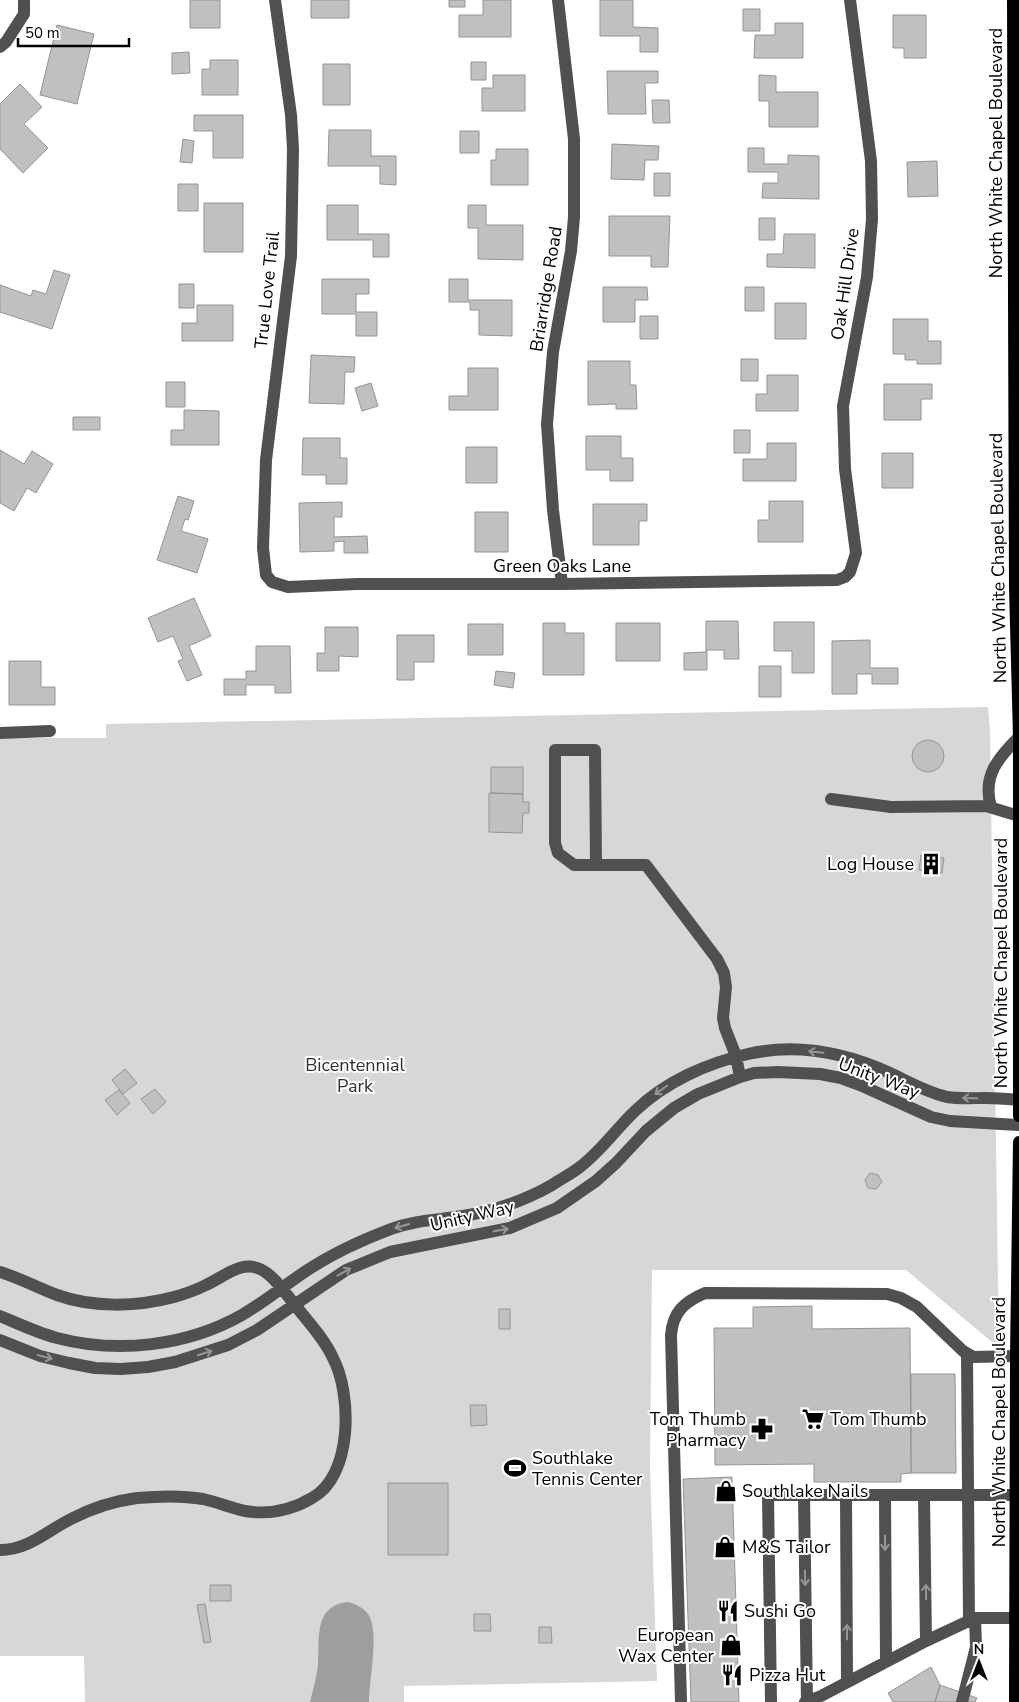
<svg xmlns="http://www.w3.org/2000/svg" width="1019" height="1702" viewBox="0 0 1019 1702" font-family="'Nunito Sans',sans-serif">
  <style>
    .green { fill: #d7d7d7 }
    .water { fill: #9e9e9e }
    .building { fill: #c0c0c0; stroke: #949494 }
    .lines { fill: none; stroke-linecap: round; stroke-linejoin: round }
    .minor { stroke: #505050; stroke-width: 12 }
    .major { stroke: #000; stroke-width: 12 }
    .oneway { stroke: #969696 }
    .labels { text-anchor: middle; dominant-baseline: central; stroke-width: 4; stroke-linejoin: round; paint-order: stroke }
    .street-label { font-size: 18px; fill: #000; stroke: #fff }
    .poi-label { font-size: 18px; fill: #000; stroke: #fff; text-anchor: start }
    .park-label { font-size: 18px; fill: #2e2e2e; stroke: #fff }
  </style>
  <rect width="100%" height="100%" fill="#fff"/>
  <path class="green" d="M988,707L990,730L999,1348L906,1270H652L650,1467L657,1681L404,1686V1702H85L84,1656H0V738H106V724Z"/>
  <path class="water" d="M348,1602C355,1604 363,1607 368,1614C380,1631 369,1680 369,1702H310C313,1689 317,1677 318,1664C320,1639 313,1606 348,1602Z"/>
  <path class="building" d="M190,0H220V28H190Z
    M311,0H349V18H311Z
    M449,0H465V7H449Z
    M483,0H511V37H459V15H483Z
    M600,0H633V27L658,28V52H640V36H600Z
    M743,9H760V31H743Z
    M893,15H926V58H904V48H893Z
    M775,23H803V58H754L755,35H775Z
    M57,25L94,34L77,104L40,95Z
    M189,52L190,73L172,74V53Z
    M210,60H238V95H202V69H210Z
    M471,62H486V80H471Z
    M323,64H350V105H323Z
    M607,71H658V83H645L646,114H608Z
    M493,75H525V111H482V88H493Z
    M759,75L776,76V92H818V127H769V101H759Z
    M20,84L42,107L24,124L48,148L23,173L0,149V104Z
    M652,100H669L670,123H653Z
    M194,115H243V158H213V131H194Z
    M329,130H371V156H396V185L380,184V166H328Z
    M460,131H479V153H460Z
    M183,139L194,141L192,163L180,162Z
    M612,144L659,146L658,160H645L644,180L611,179Z
    M748,148H764V164H788V155L819,156V199L762,198L763,183H778V172H748Z
    M496,149H528V185H491V160H496Z
    M937,161L938,196L908,197L907,162Z
    M654,173H670V196H654Z
    M178,184H198V211H178Z
    M204,203H243V252H204Z
    M327,205H358V234H389V257H373V240H327Z
    M468,205H486V225H523V260L478,259V228H468Z
    M609,216H670L668,267H651V256H609Z
    M759,218H775V240H759Z
    M784,234H815V268L767,267V254H783Z
    M54,270L70,275L52,329L0,312V285L31,296L33,290L46,294Z
    M322,279H369V294H356V312H377V336H356V314H322Z
    M449,279H468V300H512V336L479,335V310H470V302H449Z
    M179,284H194V308H179Z
    M603,287H647L648,300H635V322H603Z
    M745,287H764V311H745Z
    M775,303H806V339H775Z
    M197,305H233V341H182V323H197Z
    M640,316H658V339H640Z
    M893,319H928V341H941V364H917V360H905V354H893Z
    M311,355L355,357L354,372H345L344,404L309,403Z
    M741,359H758V381H741Z
    M588,361H630V385H636L637,409H616V404L588,405Z
    M468,368H498V410H449V396H468Z
    M767,375H798V411H756V394H767Z
    M166,382H185V407H166Z
    M371,383L378,406L362,411L355,388Z
    M884,384H932V399H921V420H884Z
    M184,410L219,411V445H171V430H184Z
    M73,417H100V430H73Z
    M734,430H750V453H734Z
    M586,436H621V458H633V481H610V470H586Z
    M303,438H340V458H347V484H326V475H302Z
    M767,443H796V481H743V459H767Z
    M466,447H497V483H466Z
    M0,450L24,464L32,451L53,464L36,493L27,488L14,511L0,503Z
    M882,453H913V488H882Z
    M178,496L194,501L188,520L185,519L181,531L208,539L197,573L157,560Z
    M769,501H803V542H758V520H769Z
    M342,502V517H334V537L367,536L368,553H344V541L334,542V551L300,552L299,503Z
    M593,504H647V521H639V545H593Z
    M475,512H508V552H475Z
    M194,598L211,636L189,646L202,675L187,681L178,661L183,659L173,636L158,642L148,618Z
    M706,621H738L739,659H724V650H707V670H684V653L706,652Z
    M774,622H814V673H792V651H774Z
    M543,623H565V633H584V675H543Z
    M616,623H660V661H616Z
    M468,624H503V655H468Z
    M325,627H358V657L339,656V671H317V653H325Z
    M397,635H434V662H414V680H397Z
    M870,640V668H898V684H872V674H857V694H832V641Z
    M256,646H290L291,693H275V685H246V695H224V679H246V671H256Z
    M9,661H41V687H55V705H9Z
    M759,666H781V697H759Z
    M496,671L515,673L513,688L494,685Z
    M912 756a16 16 0 1 1 32 0a16 16 0 1 1-32 0Z
    M491,767H523V794L491,793Z
    M489,793L523,794V802H529V813H523L522,833L489,832Z
    M921,855L944,858L942,873L919,870Z
    M125,1069L137,1083L123,1094L112,1080Z
    M155,1089L166,1102L153,1114L141,1099Z
    M119,1090L130,1103L117,1115L105,1100Z
    M870,1173L878,1175L882,1182L876,1189L868,1188L865,1180Z
    M812,1306V1329L910,1328L911,1473L901,1474V1482H814V1464L715,1465L714,1328H753V1307Z
    M499,1309H510V1329H499Z
    M911,1374H955L956,1473H911Z
    M470,1405H486L487,1425L471,1426Z
    M732,1477L739,1702H691L683,1479Z
    M388,1483H448V1555H388Z
    M210,1585H231V1601H210Z
    M205,1604L211,1642L204,1643L197,1605Z
    M474,1614H490L491,1631H474Z
    M539,1627H551L552,1643H539Z
    M931,1667L940,1685L935,1702H893L888,1693Z
    M940,1685L977,1698L975,1702H935Z"/>
  <g class="lines">
    <path class="minor" d="M275,0L291,115L293,149L291,256L266,460L263,548L266,575L272,582L288,587L357,584H562L837,580L845,577L850,572L856,553L845,469L843,406L867,277L872,219L871,161L850,0
      M558,0L574,139V217L571,251L553,352L547,424L553,510L562,584
      M0,47L6,42L24,14V0
      M0,733L50,731
      M831,799L891,807L986,806L1019,816
      M991,807C982,776 998,758 1019,737
      M596,865L595,750H555V843L558,853L574,865H646L717,959L724,973L726,987L723,1018L725,1028L736,1056L740,1077
      M0,1272C20,1278 38,1288 57,1295C93,1308 137,1307 174,1297C185,1294 196,1290 206,1285C224,1277 242,1259 262,1270C274,1276 286,1294 295,1305C308,1322 324,1338 333,1358C352,1394 353,1476 312,1498C292,1510 268,1515 245,1511C231,1508 217,1502 203,1499C181,1495 159,1496 137,1498C114,1501 92,1508 71,1519C47,1531 28,1550 0,1550
      M0,1316C19,1324 38,1333 57,1338C118,1354 187,1346 242,1315C264,1302 285,1285 306,1271C333,1253 362,1240 391,1229C415,1220 438,1220 463,1216C494,1211 524,1201 552,1185C561,1179 571,1174 580,1167C601,1151 616,1129 635,1111C665,1082 707,1063 748,1054C796,1043 846,1053 890,1073C909,1082 926,1092 947,1097C959,1099 973,1098 986,1098C997,1098 1008,1099 1019,1100
      M0,1340L40,1356L69,1363L95,1368L121,1369L148,1367L175,1362L228,1345L257,1330L346,1270L390,1252L510,1228L557,1208L596,1181L616,1163L646,1131L674,1108L698,1094L740,1077L754,1073L778,1072L820,1074L841,1078L860,1085L931,1117L950,1121L1019,1125
      M967,1354L969,1622
      M804,1495L807,1701
      M846,1495L847,1681
      M885,1495L886,1662
      M924,1495L926,1641
      M681,1702L671,1335C673,1312 684,1302 705,1293L887,1294L901,1298L917,1307L963,1351L973,1357L1019,1356
      M771,1702L768,1495H1019
      M805,1702L821,1696L926,1641L975,1618H1019
      M962,1702L976,1647L975,1618"/>
    <path class="major" d="M1013,0L1015,587L1019,737V1116
      M1015,1702L1016,1356L1019,1142"/>
  </g>
  <defs><path id="oneway-shaft" d="M-6 0H5M1.5-3L5.5 0L1.5 3" fill="none" stroke-width="1.6" stroke-linecap="round" stroke-linejoin="round" transform="scale(1.25)"/></defs>
  <g class="oneway">
    <use href="#oneway-shaft" transform="translate(816 1052) rotate(-174)"/>
    <use href="#oneway-shaft" transform="translate(661 1090) rotate(145)"/>
    <use href="#oneway-shaft" transform="translate(970 1098) rotate(-179)"/>
    <use href="#oneway-shaft" transform="translate(402 1226) rotate(164)"/>
    <use href="#oneway-shaft" transform="translate(501 1230) rotate(-10)"/>
    <use href="#oneway-shaft" transform="translate(344 1272) rotate(-29)"/>
    <use href="#oneway-shaft" transform="translate(205 1353) rotate(-18)"/>
    <use href="#oneway-shaft" transform="translate(45 1357) rotate(15)"/>
    <use href="#oneway-shaft" transform="translate(885 1543) rotate(90)"/>
    <use href="#oneway-shaft" transform="translate(805 1578) rotate(89)"/>
    <use href="#oneway-shaft" transform="translate(926 1592) rotate(-91)"/>
    <use href="#oneway-shaft" transform="translate(847 1632) rotate(-90)"/>
  </g>
  <defs>
    <g id="building-bare" transform="scale(1.725)"><path d="M-4-6H4V6H1V3H-1V6H-4ZM-2.5-4.3h1.7v1.8h-1.7ZM.8-4.3h1.7v1.8H.8ZM-2.5-1h1.7V.8h-1.7ZM.8-1h1.7V.8H.8Z" fill="#000" stroke="#fff" stroke-width="2.5" paint-order="stroke"/></g>
    <g id="supermarket-bare" transform="scale(1.725)"><path d="M-6-5.5h2.5l.6 2H6L4.5 2H-2.5L-4.4-4H-6ZM-1.5 3.2a1.3 1.3 0 1 0 .1 0ZM3 3.2a1.3 1.3 0 1 0 .1 0Z" fill="#000" stroke="#fff" stroke-width="2.5" paint-order="stroke"/></g>
    <g id="pharmacy-bare" transform="scale(1.725)"><path d="M-2-6h4v4h4v4h-4v4h-4v-4h-4v-4h4Z" fill="#000" stroke="#fff" stroke-width="2.5" paint-order="stroke"/></g>
    <g id="stadium-bare" transform="scale(1.725)"><path d="M0-5a6.5 5 0 1 0 0 10a6.5 5 0 1 0 0-10ZM-3.5-1.8h7v3.6h-7Z" fill="#000" stroke="#fff" stroke-width="2.5" paint-order="stroke"/></g>
    <g id="shop-bare" transform="scale(1.725)"><path d="M-5-2.5h2.3a2.7 3.5 0 0 1 5.4 0H5L5.5 6h-11ZM-1.5-2.5h3a1.5 2.3 0 0 0-3 0Z" fill="#000" stroke="#fff" stroke-width="2.5" paint-order="stroke"/></g>
    <g id="restaurant-bare" transform="scale(1.725)"><path d="M-5-6h1v4h1v-4h1v4h1v-4h1v5L-1.5 .5V6h-2V.5L-5-1ZM5-6V6H3V1.5H1.5Q1.5-4 5-6Z" fill="#000" stroke="#fff" stroke-width="2.5" paint-order="stroke"/></g>
  </defs>
  <g fill-rule="evenodd">
    <use href="#building-bare" x="931" y="864"/>
    <use href="#supermarket-bare" x="813" y="1419"/>
    <use href="#pharmacy-bare" x="762" y="1429"/>
    <use href="#stadium-bare" x="515" y="1468"/>
    <use href="#shop-bare" x="726" y="1491"/>
    <use href="#shop-bare" x="725" y="1547"/>
    <use href="#restaurant-bare" x="728" y="1611"/>
    <use href="#shop-bare" x="731" y="1645"/>
    <use href="#restaurant-bare" x="732" y="1675"/>
  </g>
  <g class="labels">
    <g class="street-label">
      <text transform="translate(996 153) rotate(-90)">North White Chapel Boulevard</text>
      <text transform="translate(845 284) rotate(-82)">Oak Hill Drive</text>
      <text transform="translate(546 289) rotate(-81)">Briarridge Road</text>
      <text transform="translate(267 290) rotate(-84)">True Love Trail</text>
      <text transform="translate(998 558) rotate(-91)">North White Chapel Boulevard</text>
      <text x="562" y="566">Green Oaks Lane</text>
      <text transform="translate(1001 963) rotate(-90)">North White Chapel Boulevard</text>
      <text transform="translate(879 1078) rotate(21)">Unity Way</text>
      <text transform="translate(472 1216) rotate(-13)">Unity Way</text>
      <text transform="translate(999 1422) rotate(-90)">North White Chapel Boulevard</text>
    </g>
    <g class="poi-label">
      <text x="914" y="864" text-anchor="end">Log House</text>
      <text x="746" y="1419" text-anchor="end">Tom Thumb<tspan x="746" dy="21">Pharmacy</tspan></text>
      <text x="830" y="1419">Tom Thumb</text>
      <text x="532" y="1458">Southlake<tspan x="532" dy="21">Tennis Center</tspan></text>
      <text x="742" y="1491">Southlake Nails</text>
      <text x="742" y="1547">M&amp;S Tailor</text>
      <text x="744" y="1611">Sushi Go</text>
      <text x="714" y="1635" text-anchor="end">European<tspan x="714" dy="21">Wax Center</tspan></text>
      <text x="749" y="1675">Pizza Hut</text>
    </g>
    <g class="park-label">
      <text x="355" y="1065">Bicentennial<tspan x="355" dy="21">Park</tspan></text>
    </g>
  </g>
  <g transform="translate(979 1662)" stroke="#ffffff" stroke-width="4" paint-order="stroke">
  <path d="M0-4L9 19L0 12L-9 19Z" fill="#000000"/>
  <text y="-8" font-size="14" font-weight="bold" text-anchor="middle" fill="#000000">N</text>
  </g>
  <path d="M18 38v8h111v-8" fill="none" stroke="#000000" stroke-width="2.5"/>
  <text x="25" y="38" font-size="15" fill="#000000" stroke="#ffffff" stroke-width="4" paint-order="stroke">50 m</text>
</svg>
